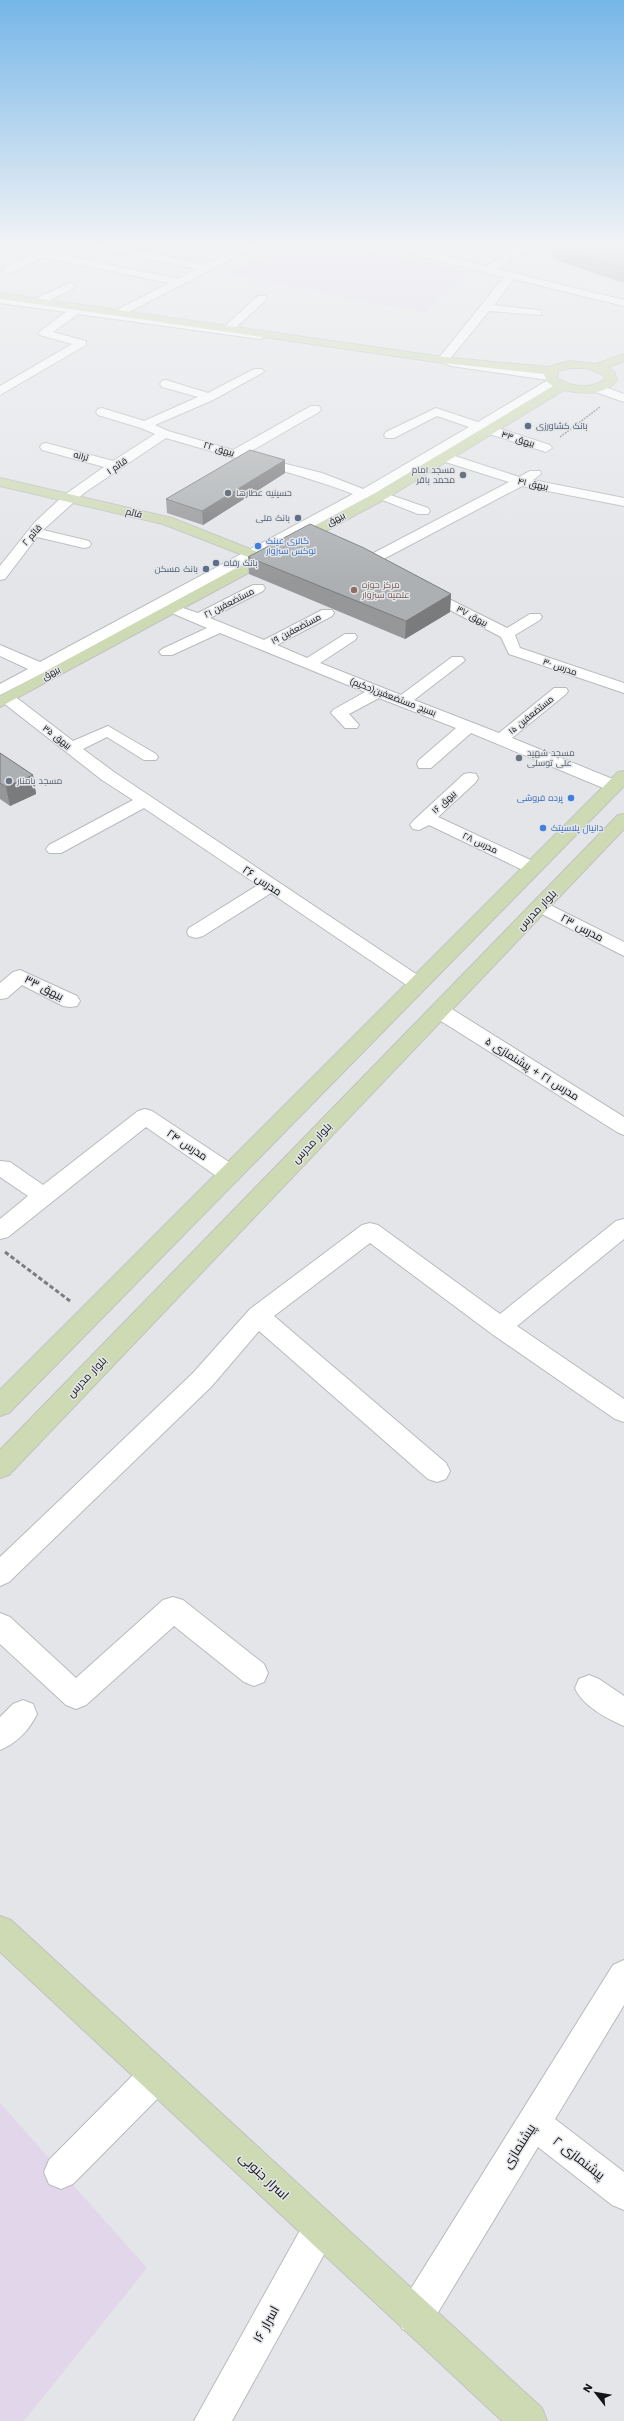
<svg xmlns="http://www.w3.org/2000/svg" width="624" height="2421" viewBox="0 0 624 2421" font-family="'Work Sans',Cairo,sans-serif">
  <style>
    .education { fill: #e2d6eb }
    .lines { fill: none; stroke-linecap: round; stroke-linejoin: round }
    .minor-casing { stroke: #b8bbbd; stroke-width: 2 }
    .major-casing { stroke: #c2c2c2; stroke-width: 2 }
    .path-far1 { stroke: #7c7d7f; stroke-width: 1.5; stroke-dasharray: 2 1; stroke-linecap: butt }
    .path { stroke: #7c7d7f; stroke-width: 3; stroke-dasharray: 4.5 2.5; stroke-linecap: butt }
    .minor { fill: #fff; fill-rule: evenodd }
    .major { fill: #cedab3; fill-rule: evenodd }
    .wall { fill: #959799 }
    .shaded-wall { fill: #797b7d }
    .building { fill: #adb0b2; stroke: #797b7d }
    .service-dot { fill: #5c6f8a; stroke: #e3e5e8; stroke-width: 1.5 }
    .worship-dot { fill: #6b7280; stroke: #e3e5e8; stroke-width: 1.5 }
    .shop-dot { fill: #3f7fe0; stroke: #e3e5e8; stroke-width: 1.5 }
    .education-dot { fill: #8d6e63; stroke: #e3e5e8; stroke-width: 1.5 }
    .labels { text-anchor: middle; dominant-baseline: central; stroke-width: 3; stroke-linejoin: round; paint-order: stroke }
    .far-service-label { font-size: 9px; fill: #4e5e75; stroke: #e3e5e8; text-anchor: start }
    .far-street-label { font-size: 9px; fill: #131415; stroke: #e3e5e8 }
    .far-worship-label { font-size: 9px; fill: #5b616d; stroke: #e3e5e8; text-anchor: start }
    .far-shop-label { font-size: 9px; fill: #366cbe; stroke: #e3e5e8; text-anchor: start }
    .far-education-label { font-size: 9px; fill: #785e54; stroke: #e3e5e8; text-anchor: start }
    .street-label { font-size: 11px; fill: #131415; stroke: #e3e5e8 }
    .near-street-label { font-size: 13px; fill: #131415; stroke: #e3e5e8 }
  </style>
  <rect width="100%" height="100%" fill="#e3e5e8"/>
  <path class="education" d="M98,242H234L238,243L198,263Z
    M292,242H324L469,271L426,313L227,274Z
    M0,2103L147,2268L24,2421H0Z"/>
  <g class="lines">
    <g class="minor-casing">
      <path id="minor" d="M86,242H96L205,265L251,242H264L125,314L223,328L258,296H266V300L234,329L260,333L266,336L260,339L78,314L53,332L86,341V345L0,395V386L72,344L40,335L38,333L66,312L0,303V297L34,301L35,299L70,283L75,286L74,288L44,303L73,307L79,305L84,308L113,312L169,283L43,257L12,272H4V268L42,251L178,279L197,269L90,247L86,246Z
        M367,242H385L486,266L530,242L534,245L533,247L497,269L624,300V306L514,279L494,305L537,310L541,311V315L489,311L449,360L554,375L555,379L560,382L558,385L489,425L550,445L552,448L546,452L480,431L441,454H449L519,477L530,471H540L541,474L533,480L624,498V506L522,486L374,564H364L362,561L364,558L509,482L439,460V455L379,491L428,508L430,511L428,514H418L380,499L366,498L171,604L198,613L253,585H263L265,588L263,591L210,618L264,640L322,610H332L334,613L332,616L277,645L307,658L345,634H355L357,637L355,640L320,663L401,695L452,657H462L465,660L462,663L414,700L499,733L554,688H566L568,691L566,694L512,738L620,782L622,786L620,790H608L471,733L431,768H419L417,764L419,760L456,728L379,698L349,714L359,725L357,728H345L331,713L333,710L365,692L220,633L172,655H162L159,652L162,649L207,628L167,611L166,607L52,668L56,672L53,675L48,677L41,674L0,695V684L28,669L0,656V645L40,662L353,494C293,471 228,457 166,438L84,493L43,530L89,541L91,544L89,547L84,548L37,537L5,579L0,580V566L35,522L63,496L104,467L42,450L40,447L42,444L46,443L113,461L155,434L141,428L98,415L96,412L98,409L102,408L144,421L198,397L162,387L160,384L162,381L166,380L208,393L254,369H262L264,371L262,373L213,400L155,425L168,431L233,450L311,406H319L321,409L319,412L246,454L322,473L363,489L469,427L437,416L394,438H386L384,435L386,432L436,408L478,422L548,380L451,366L437,360L504,277Z
        M597,384L624,394V402L593,391L591,388L593,385Z
        M425,587L507,628L530,614H540L542,617L540,620L515,635L520,648L624,683V693L509,654L501,637L420,594L418,591Z
        M7,693L13,695L73,741L108,726L156,754L158,757L156,760H144L107,737L83,749L114,772L425,980L428,984L425,988L418,990L411,988L271,893L203,936L196,938L189,936L187,932L189,928L258,885L144,808L61,853H49L46,849L49,845L133,800L102,780L1,701L0,697Z
        M470,773L476,774L478,778L476,782L438,817L539,864L542,868L539,872H527L429,825L419,830L413,829L410,825L413,821L464,774Z
        M540,900L624,942V956L534,910L531,906L534,902Z
        M20,970L77,996L80,1001L77,1006L70,1007L63,1006L22,985L7,998L0,999V983L13,972Z
        M440,1004L447,1006L624,1117V1135L617,1132L433,1016L430,1011L433,1006Z
        M145,1109L152,1111L238,1168L241,1174L238,1180L230,1182L222,1180L146,1127L8,1237L0,1239V1219L28,1196L0,1177V1161L10,1162L43,1185L138,1111Z
        M624,1219V1239L517,1326L624,1399V1422L615,1419L492,1334L370,1243L274,1316L446,1463L450,1471L446,1479L437,1482L428,1479L259,1331L211,1387L9,1582L0,1586V1557L193,1373L250,1309L362,1225L370,1223L378,1225L500,1314L616,1221Z
        M173,1597L183,1600L264,1664L268,1673L264,1682L254,1686L244,1682L174,1626L86,1705L76,1709L66,1705L0,1644V1613L10,1617L76,1678L163,1600Z
        M589,1675L599,1679L624,1696V1726C607,1719 582,1705 575,1688L579,1679Z
        M23,1700L33,1704L37,1714C30,1729 16,1744 0,1750V1717L13,1704Z
        M624,1960V2005L555,2119L624,2172V2210L612,2205L538,2147L428,2329L415,2334L402,2329L397,2316L402,2303L613,1965Z
        M156,2060L168,2064L172,2076L168,2088L73,2184L61,2189L49,2184L44,2172L49,2160L144,2064Z
        M320,2211L332,2216L337,2228L332,2240L232,2421H194L308,2216Z"/>
    </g>
    <g class="major-casing">
      <path id="major" d="M0,293L443,357L548,367L569,361L596,364L624,354V361L607,368L614,371L617,380C606,396 580,394 564,390L387,498L0,707V696L253,559L163,524L0,486V478L172,518L263,554L377,492L553,386L547,382L544,374L443,363L0,299ZM570,368H587L604,375L605,379C591,390 571,387 557,378L558,371Z
        M624,771V786L9,1413L0,1416V1390L618,772Z
        M624,814V829L9,1475L0,1478V1450L618,815Z
        M0,1916L11,1920L542,2408L547,2421H502L0,1952Z"/>
    </g>
    <path class="path-far1" d="M560,437L600,407"/>
    <path class="path" d="M5,1252L70,1301"/>
    <use href="#minor" class="minor"/>
    <use href="#major" class="major"/>
  </g>
  <path class="wall" d="M624,242V283L552,259L553,245Z
    M285,460V473L203,525L167,513L166,499Z
    M248,557L451,594L450,612L405,639L249,574Z
    M0,753L33,775L36,794L10,806L0,799Z"/>
  <path class="shaded-wall" d="M285,460V473L203,525L202,511Z
    M451,594L450,612L405,639L406,621Z
    M33,775L36,794L10,806L6,787Z"/>
  <path class="building" d="M558,242H624V268L553,245Z
    M250,450L285,460L202,511L166,499Z
    M310,524L364,548L451,594L406,621L248,557Z
    M0,753L33,775L6,787L0,783Z"/>
  <linearGradient id="sky" x2="0" y2="1"><stop stop-color="#75b6e8"/><stop offset="0.42" stop-color="#f2f3f5"/><stop offset="1" stop-color="#f2f3f5" stop-opacity="0"/></linearGradient>
  <rect width="624" height="581" fill="url(#sky)"/>
  <g class="service-dot">
    <circle cx="528" cy="426" r="4"/>
    <circle cx="298" cy="518" r="4"/>
    <circle cx="216" cy="563" r="4"/>
    <circle cx="206" cy="569" r="4"/>
  </g>
  <g class="worship-dot">
    <circle cx="463" cy="475" r="4"/>
    <circle cx="228" cy="493" r="4"/>
    <circle cx="519" cy="758" r="4"/>
    <circle cx="9" cy="781" r="4"/>
  </g>
  <g class="shop-dot">
    <circle cx="258" cy="546" r="4"/>
    <circle cx="571" cy="798" r="4"/>
    <circle cx="543" cy="828" r="4"/>
  </g>
  <circle class="education-dot" cx="354" cy="590" r="4"/>
  <g class="labels">
    <g class="far-service-label">
      <text x="536" y="426">بانک کشاورزی</text>
      <text x="290" y="518" text-anchor="end">بانک ملی</text>
      <text x="224" y="563">بانک رفاه</text>
      <text x="198" y="569" text-anchor="end">بانک مسکن</text>
    </g>
    <g class="far-street-label">
      <text transform="translate(518 439) rotate(17)">بیهق ۴۳</text>
      <text transform="translate(219 449) rotate(16)">بیهق ۲۲</text>
      <text transform="translate(81 456) rotate(15)">ترانه</text>
      <text transform="translate(117 466) rotate(-34)">قائم ۱</text>
      <text transform="translate(533 484) rotate(12)">بیهق ۴۱</text>
      <text transform="translate(134 513) rotate(14)">قائم</text>
      <text transform="translate(336 519) rotate(-28)">بیهق</text>
      <text transform="translate(32 535) rotate(-49)">قائم ۲</text>
      <text transform="translate(229 603) rotate(-27)">مستضعفین ۲۱</text>
      <text transform="translate(472 616) rotate(28)">بیهق ۳۷</text>
      <text transform="translate(296 629) rotate(-28)">مستضعفین ۱۹</text>
      <text transform="translate(560 667) rotate(19)">مدرس ۳۰</text>
      <text transform="translate(51 673) rotate(-29)">بیهق</text>
      <text transform="translate(393 697) rotate(21)">بسیج مستضعفین(حکیم)</text>
      <text transform="translate(531 715) rotate(-39)">مستضعفین ۱۵</text>
      <text transform="translate(57 737) rotate(37)">بیهق ۳۵</text>
      <text transform="translate(444 802) rotate(-43)">بیهق ۱۶</text>
      <text transform="translate(480 843) rotate(25)">مدرس ۲۸</text>
    </g>
    <g class="far-worship-label">
      <text x="455" y="470" text-anchor="end">مسجد امام<tspan x="455" dy="10">محمد باقر</tspan></text>
      <text x="236" y="493">حسینیه عطارها</text>
      <text x="527" y="753">مسجد شهید<tspan x="527" dy="10">علی توسلی</tspan></text>
      <text x="17" y="781">مسجد پامنار</text>
    </g>
    <g class="far-shop-label">
      <text x="266" y="541">گالری عینک<tspan x="266" dy="10">لوکس سبزوار</tspan></text>
      <text x="563" y="798" text-anchor="end">پرده فروشی</text>
      <text x="551" y="828">دانیال پلاسیتک</text>
    </g>
    <g class="far-education-label">
      <text x="362" y="585">مرکز حوزه<tspan x="362" dy="10">علمیه سبزوار</tspan></text>
    </g>
    <g class="street-label">
      <text transform="translate(262 881) rotate(34)">مدرس ۲۶</text>
      <text transform="translate(537 910) rotate(-46)">بلوار مدرس</text>
      <text transform="translate(582 928) rotate(28)">مدرس ۲۳</text>
      <text transform="translate(44 988) rotate(27)">بیهق ۳۳</text>
      <text transform="translate(532 1069) rotate(32)">مدرس ۲۱ + پیشنمازی ۵</text>
      <text transform="translate(312 1143) rotate(-46)">بلوار مدرس</text>
      <text transform="translate(187 1145) rotate(34)">مدرس ۲۴</text>
      <text transform="translate(87 1377) rotate(-46)">بلوار مدرس</text>
    </g>
    <g class="near-street-label">
      <text transform="translate(519 2146) rotate(-58)">پیشنمازی</text>
      <text transform="translate(579 2158) rotate(38)">پیشنمازی ۲</text>
      <text transform="translate(264 2176) rotate(43)">اسرار جنوبی</text>
      <text transform="translate(266 2324) rotate(-61)">اسرار ۱۶</text>
    </g>
  </g>
  <g transform="translate(596 2393) rotate(301)" stroke="#e3e5e8" stroke-width="3" paint-order="stroke">
  <path d="M0-3L7 15L0 10L-7 15Z" fill="#131415"/>
  <text y="-6" font-size="11" font-weight="bold" text-anchor="middle" fill="#131415">N</text>
  </g>
</svg>
